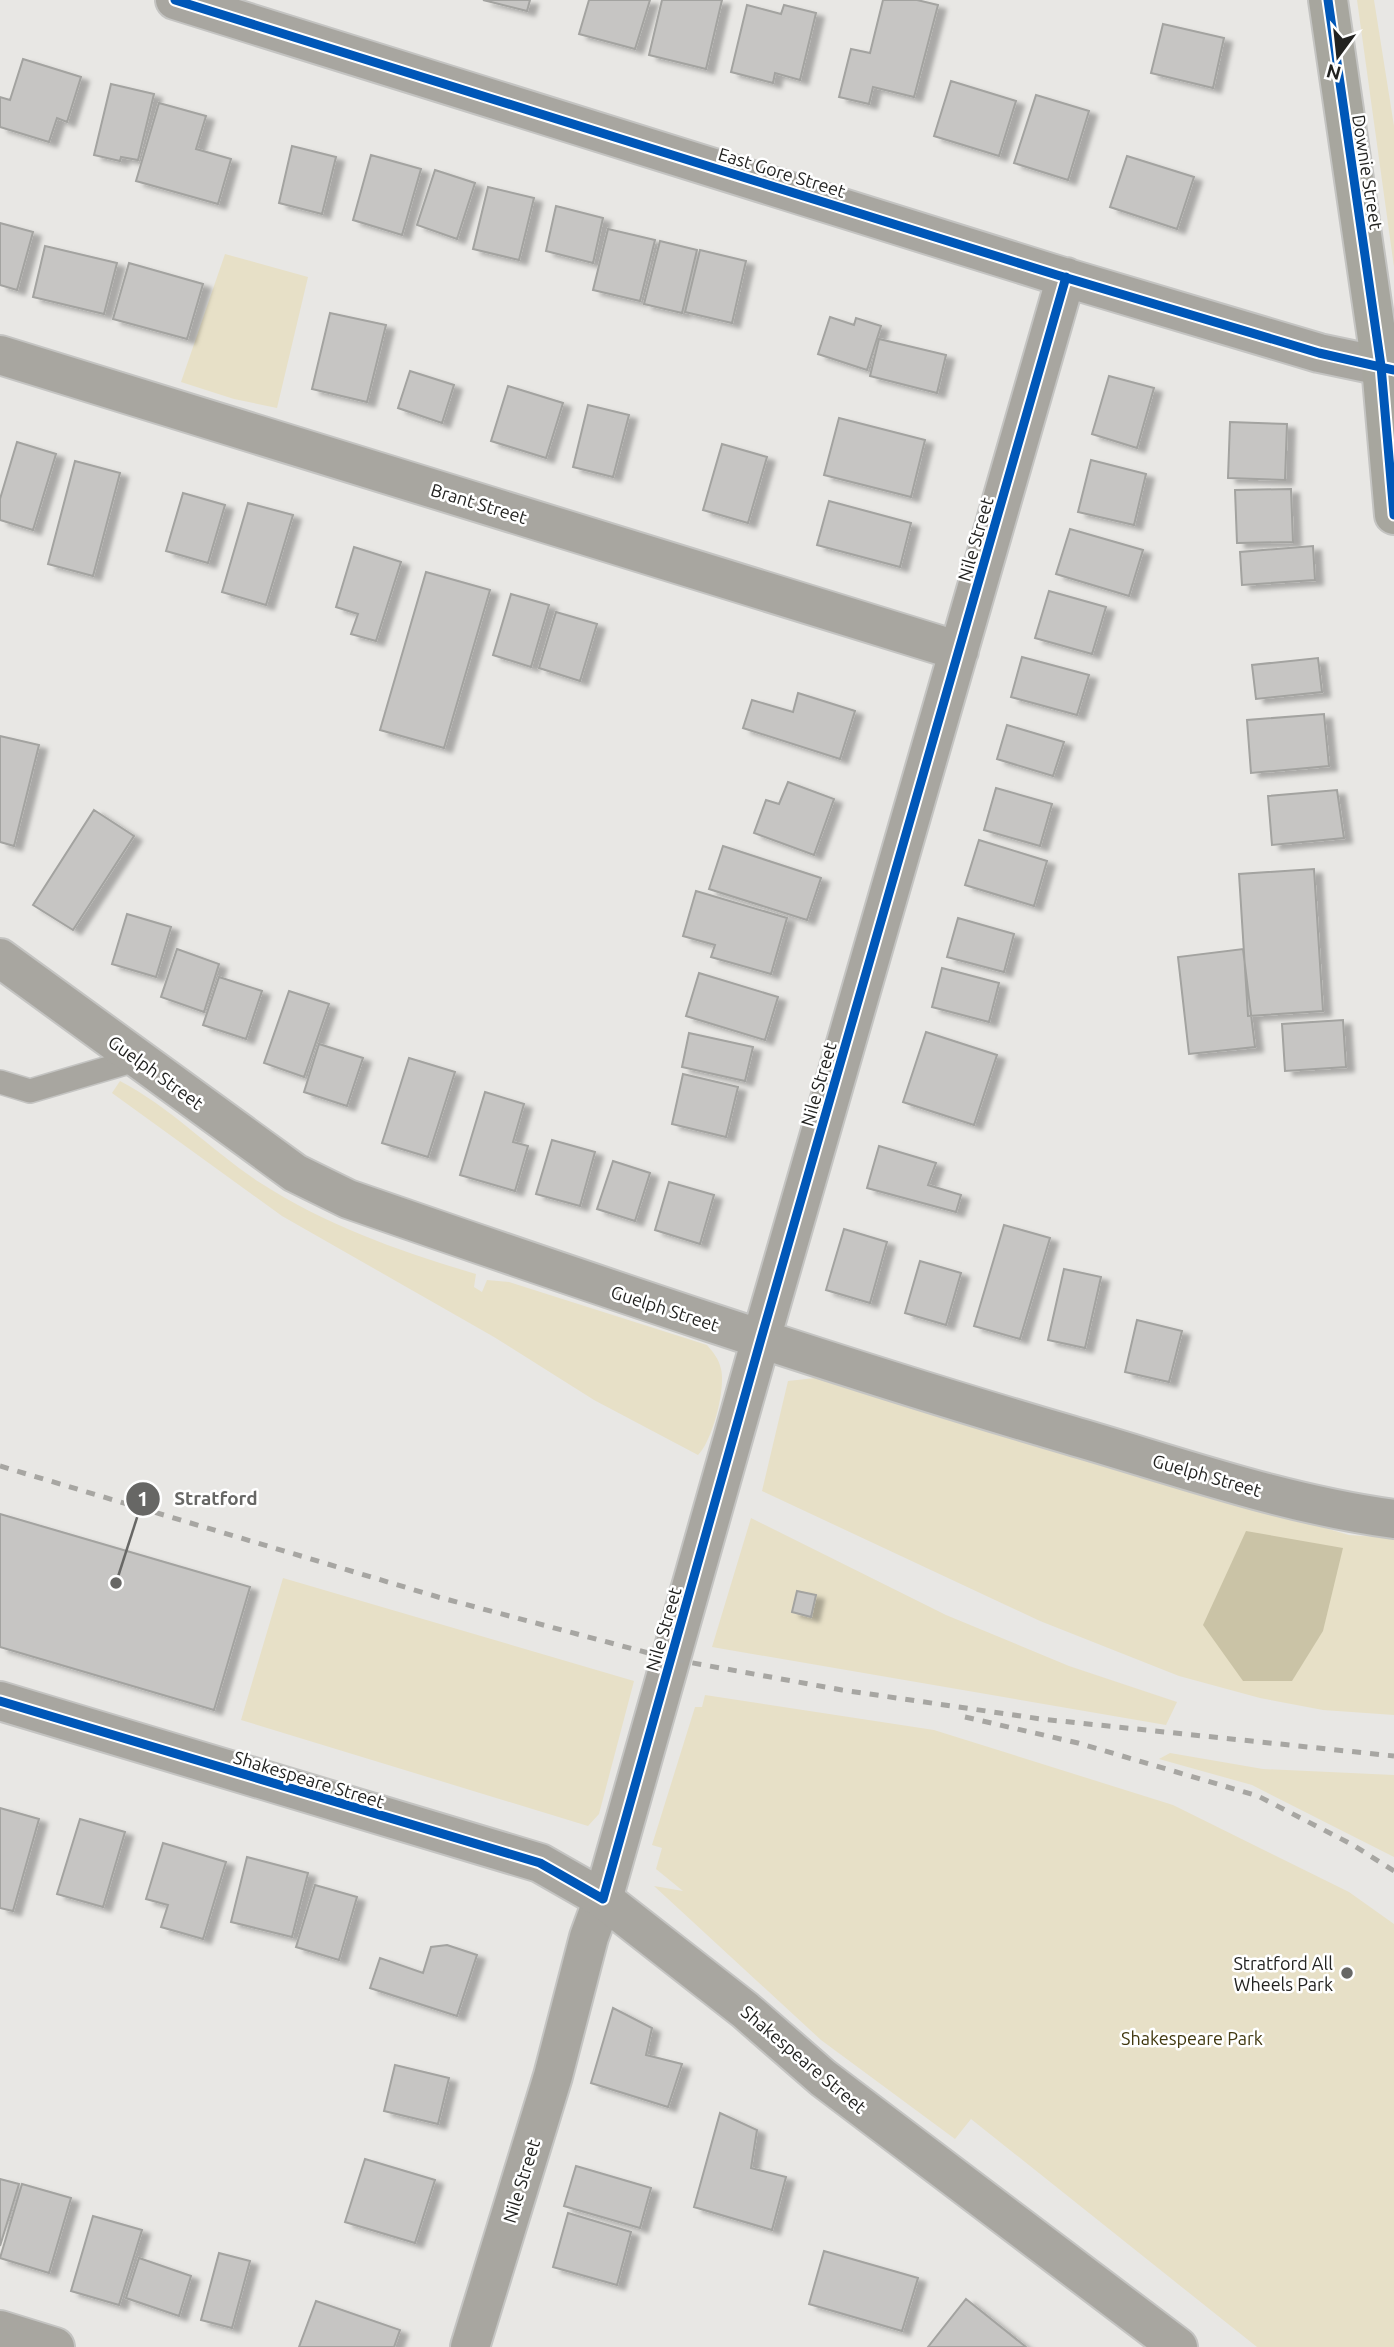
<svg xmlns="http://www.w3.org/2000/svg" width="1394" height="2347" viewBox="0 0 1394 2347" font-family="Ubuntu,sans-serif">
  <style>
    .green { fill: #e7e0c7 }
    .forest { fill: #cac3a6 }
    .building { fill: #c6c5c3; stroke: #a3a3a0; stroke-width: 2; filter: url(#shadow) }
    .lines { fill: none; stroke-linecap: round; stroke-linejoin: round }
    .service-casing { stroke: #c4c4c2; stroke-width: 26 }
    .minor-casing { stroke: #c4c4c2; stroke-width: 42 }
    .tertiary-casing { stroke: #c4c4c2; stroke-width: 42 }
    .secondary-casing { stroke: #c4c4c2; stroke-width: 42 }
    .service { stroke: #a8a6a0; stroke-width: 23 }
    .minor { stroke: #a8a6a0; stroke-width: 38 }
    .tertiary { stroke: #a8a6a0; stroke-width: 38 }
    .secondary { stroke: #a7a69e; stroke-width: 38 }
    .rail { stroke: #a7a6a2; stroke-width: 5; stroke-dasharray: 9 9; stroke-linecap: butt }
    .cycleway-casing { stroke: #fff; stroke-width: 13 }
    .cycleway { stroke: #0057b8; stroke-width: 9 }
    .poi-dot { fill: #676765; stroke: #fff; stroke-width: 2.5 }
    .labels { text-anchor: middle; dominant-baseline: central; stroke-width: 5; stroke-linejoin: round; paint-order: stroke }
    .street-label { font-size: 18px; fill: #222220; stroke: #fff }
    .poi-label { font-size: 18px; fill: #222220; stroke: #fff; text-anchor: end }
    .park-label { font-size: 18px; fill: #41380f; stroke: #fff }
    .leader { fill: none; stroke: #676765; stroke-width: 2.5 }
    .callout-dot { fill: #676765; stroke: #fff; stroke-width: 2.5 }
    .mark-label { font-size: 21px; text-anchor: middle; font-weight: bold; fill: #fff }
    .callout-label { font-size: 19px; text-anchor: middle; font-weight: bold; fill: #676765; stroke: #fff; stroke-width: 5; stroke-linejoin: round; paint-order: stroke }
  </style>
  <defs>
    <filter id="shadow"><feDropShadow dx="8" dy="4.5" stdDeviation="2" flood-color="#0004"/></filter>
  </defs>
  <rect width="100%" height="100%" fill="#e8e7e4"/>
  <path class="green" d="M1357,0H1374L1394,126V267Z
    M225,254L308,277L277,408L234,399L181,382Z
    M120,1081C170,1107 212,1151 259,1182C327,1226 399,1251 476,1274L474,1287L482,1292L487,1280L509,1282L707,1345C713,1352 719,1359 721,1369C726,1389 712,1442 698,1455L594,1400L494,1337L282,1216L112,1093Z
    M815,1378L1349,1535L1394,1538V1715L1323,1710L1260,1698L1179,1676L1040,1621L762,1491L788,1381Z
    M751,1518L946,1615L1069,1666L1177,1702L1166,1725L712,1647Z
    M283,1578L634,1681L599,1814L588,1826L241,1720Z
    M705,1695L934,1730L1173,1805L1349,1892L1394,1924V2347H1257L971,2119L955,2139L821,2040L654,1886L683,1891L656,1869L662,1848L652,1845L695,1707H702Z
    M1170,1753L1263,1769L1394,1775V1857L1252,1785L1159,1759Z"/>
  <path class="forest" d="M1246,1531L1343,1548L1323,1631L1292,1681H1243L1203,1625Z"/>
  <path class="building" d="M483,0H530L527,11Z
    M589,0H650L635,49L579,34Z
    M662,0H722L706,69L649,55Z
    M883,0H917L938,5L914,97L873,87L869,104L839,97L851,49L870,53Z
    M747,5L781,14L784,5L816,13L800,80L775,73L773,83L731,72Z
    M1163,24L1224,38L1213,88L1151,73Z
    M23,59L81,77L67,122L57,118L49,142L0,127V97L10,100Z
    M951,81L1016,101L999,156L934,136Z
    M111,84L154,94L138,160L121,157L120,161L94,155Z
    M1036,95L1089,111L1068,180L1014,163Z
    M159,103L206,116L196,149L231,159L218,204L136,181Z
    M292,146L336,157L322,214L279,203Z
    M371,155L421,169L402,235L353,220Z
    M1127,156L1194,177L1177,229L1110,207Z
    M435,170L475,183L457,239L417,225Z
    M488,187L534,198L519,260L473,249Z
    M556,206L603,218L593,263L546,251Z
    M0,223L33,232L17,290L0,285Z
    M608,229L655,240L640,301L593,290Z
    M660,241L697,250L682,313L644,304Z
    M45,246L117,263L104,314L33,297Z
    M700,250L746,261L732,323L685,312Z
    M129,263L203,284L187,339L113,319Z
    M330,313L386,325L367,402L312,389Z
    M830,317L854,325L856,318L881,326L867,370L818,354Z
    M879,339L946,355L937,393L870,376Z
    M410,371L454,385L442,423L398,408Z
    M1109,376L1154,388L1137,448L1092,434Z
    M508,386L563,403L546,458L491,441Z
    M588,405L629,415L613,477L573,467Z
    M839,418L925,440L911,497L824,475Z
    M1230,422L1287,424L1285,480L1228,478Z
    M17,442L56,454L33,530L0,520V499Z
    M722,444L767,457L748,523L703,510Z
    M1091,460L1146,474L1134,525L1078,512Z
    M75,461L120,473L93,576L48,564Z
    M1291,489L1293,542L1237,543L1235,490Z
    M183,493L225,505L208,563L166,551Z
    M829,501L911,523L900,567L817,545Z
    M248,503L293,515L266,605L222,592Z
    M1070,529L1143,550L1129,596L1056,574Z
    M1313,546L1315,580L1242,585L1240,552Z
    M354,547L401,562L376,641L351,634L358,614L336,607Z
    M426,572L490,590L444,748L380,730Z
    M1049,591L1106,607L1092,654L1035,638Z
    M511,594L549,605L531,667L493,655Z
    M556,612L597,624L580,681L539,668Z
    M1022,657L1089,675L1077,715L1011,697Z
    M1318,658L1322,692L1256,699L1252,665Z
    M798,693L855,711L840,759L743,728L752,700L793,712Z
    M1324,714L1329,766L1251,773L1247,720Z
    M1007,725L1064,742L1053,776L997,759Z
    M0,736L39,745L14,846L0,842Z
    M788,782L834,799L814,855L754,833L766,800L779,804Z
    M996,788L1052,804L1040,846L984,830Z
    M1337,790L1344,838L1272,845L1268,796Z
    M94,810L134,836L73,930L33,905Z
    M979,840L1047,861L1034,906L965,885Z
    M723,846L821,878L807,920L709,889Z
    M1314,869L1323,1011L1248,1016L1239,874Z
    M696,891L787,918L771,974L711,957L715,945L683,936Z
    M127,914L171,927L156,977L112,964Z
    M958,918L1014,934L1004,972L947,957Z
    M177,949L219,964L204,1012L161,997Z
    M1243,949L1255,1047L1189,1054L1178,957Z
    M942,968L999,983L989,1022L932,1007Z
    M699,973L778,997L765,1040L686,1016Z
    M219,977L262,991L246,1039L203,1025Z
    M289,991L329,1004L304,1077L264,1063Z
    M1343,1020L1346,1067L1285,1071L1282,1024Z
    M926,1032L997,1055L974,1125L903,1102Z
    M689,1033L753,1047L745,1081L682,1067Z
    M319,1044L363,1058L347,1106L304,1092Z
    M409,1058L455,1072L428,1157L382,1143Z
    M683,1074L738,1087L726,1137L672,1124Z
    M485,1092L524,1104L513,1142L528,1146L515,1191L460,1175Z
    M552,1140L595,1152L580,1206L536,1194Z
    M879,1146L936,1163L928,1185L961,1195L956,1212L867,1188Z
    M613,1161L650,1173L635,1221L597,1209Z
    M669,1182L714,1195L700,1244L655,1230Z
    M1004,1225L1050,1238L1020,1339L974,1326Z
    M844,1229L887,1242L870,1303L826,1290Z
    M920,1261L961,1273L946,1325L905,1313Z
    M1064,1269L1101,1277L1085,1348L1048,1340Z
    M1137,1320L1182,1331L1169,1382L1125,1372Z
    M0,1514L250,1587L214,1710L0,1647Z
    M797,1591L816,1595L811,1617L792,1612Z
    M0,1808L39,1819L13,1911L0,1908Z
    M80,1819L125,1832L103,1907L57,1894Z
    M163,1843L226,1862L203,1939L161,1927L168,1905L146,1899Z
    M247,1857L308,1873L292,1937L231,1922Z
    M315,1885L357,1897L339,1960L296,1947Z
    M447,1945L477,1955L457,2016L370,1988L380,1958L423,1973L431,1947Z
    M613,2008L652,2028L646,2055L682,2064L668,2107L591,2083Z
    M395,2065L449,2078L438,2124L384,2111Z
    M720,2113L757,2130L751,2168L786,2177L772,2230L694,2207Z
    M365,2159L435,2180L415,2243L345,2222Z
    M576,2166L651,2188L640,2228L564,2206Z
    M0,2179L19,2184L0,2246Z
    M22,2184L71,2198L49,2273L0,2258Z
    M568,2213L631,2232L617,2285L553,2267Z
    M93,2216L142,2230L119,2305L71,2291Z
    M824,2251L918,2278L902,2331L809,2304Z
    M219,2253L250,2261L232,2328L201,2320Z
    M139,2258L191,2276L179,2316L126,2298Z
    M966,2299L1026,2347H928Z
    M316,2301L400,2330L394,2347H299Z"/>
  <g class="lines">
    <g class="service-casing">
      <path id="service" d="M0,1082L30,1091L139,1059"/>
    </g>
    <g class="minor-casing">
      <path id="minor" d="M175,0L1057,275L1319,353L1381,366
        M0,355L959,651
        M0,958L295,1173L348,1199C588,1282 827,1364 1070,1435C1177,1466 1283,1504 1394,1519
        M0,2330L55,2347
        M470,2347L553,2076L589,1937L603,1899L761,1339L1066,277"/>
    </g>
    <g class="tertiary-casing">
      <path id="tertiary" d="M0,1701L540,1863L603,1899L745,2010L823,2078L1178,2347"/>
    </g>
    <g class="secondary-casing">
      <path id="secondary" d="M1328,0L1381,366L1394,515"/>
    </g>
    <use href="#service" class="service"/>
    <use href="#minor" class="minor"/>
    <use href="#tertiary" class="tertiary"/>
    <use href="#secondary" class="secondary"/>
    <path class="rail" d="M0,1466L438,1597L671,1659L842,1690L1041,1719L1394,1756
      M965,1717L1078,1743L1258,1796L1353,1845L1394,1871"/>
    <g class="cycleway-casing">
      <path id="cycleway" d="M175,0L1057,275L1319,353L1394,370
        M1328,0L1381,366L1394,515
        M0,1701L540,1863L603,1899L761,1339L1066,277"/>
    </g>
    <use href="#cycleway" class="cycleway"/>
  </g>
  <circle class="poi-dot" cx="1347" cy="1973" r="7"/>
  <g class="labels">
    <g class="street-label">
      <text transform="translate(782 172) rotate(17)">East Gore Street</text>
      <text transform="translate(1368 172) rotate(81)">Downie Street</text>
      <text transform="translate(479 503) rotate(17)">Brant Street</text>
      <text transform="translate(975 539) rotate(-74)">Nile Street</text>
      <text transform="translate(156 1072) rotate(36)">Guelph Street</text>
      <text transform="translate(818 1084) rotate(-74)">Nile Street</text>
      <text transform="translate(665 1308) rotate(18)">Guelph Street</text>
      <text transform="translate(1207 1475) rotate(16)">Guelph Street</text>
      <text transform="translate(663 1629) rotate(-74)">Nile Street</text>
      <text transform="translate(309 1779) rotate(17)">Shakespeare Street</text>
      <text transform="translate(804 2059) rotate(40)">Shakespeare Street</text>
      <text transform="translate(521 2181) rotate(-73)">Nile Street</text>
    </g>
    <g class="poi-label">
      <text x="1333" y="1963">Stratford All<tspan x="1333" dy="21">Wheels Park</tspan></text>
    </g>
    <g class="park-label">
      <text x="1192" y="2038">Shakespeare Park</text>
    </g>
  </g>
  <path class="leader" d="M116 1583L143 1499"/>
  <g class="callout-dot">
    <circle cx="116" cy="1583" r="7"/>
    <circle cx="143" cy="1499" r="18"/>
  </g>
  <g class="mark-label">
    <text x="143" y="1506">1</text>
  </g>
  <g class="callout-label">
    <text x="216" y="1505">Stratford</text>
  </g>
  <g transform="translate(1338 56) rotate(195)" stroke="#ffffff" stroke-width="5" paint-order="stroke">
  <path d="M0-5L12 26L0 18L-12 26Z" fill="#222220"/>
  <text y="-10" font-size="19" font-weight="bold" text-anchor="middle" fill="#222220">N</text>
  </g>
</svg>
